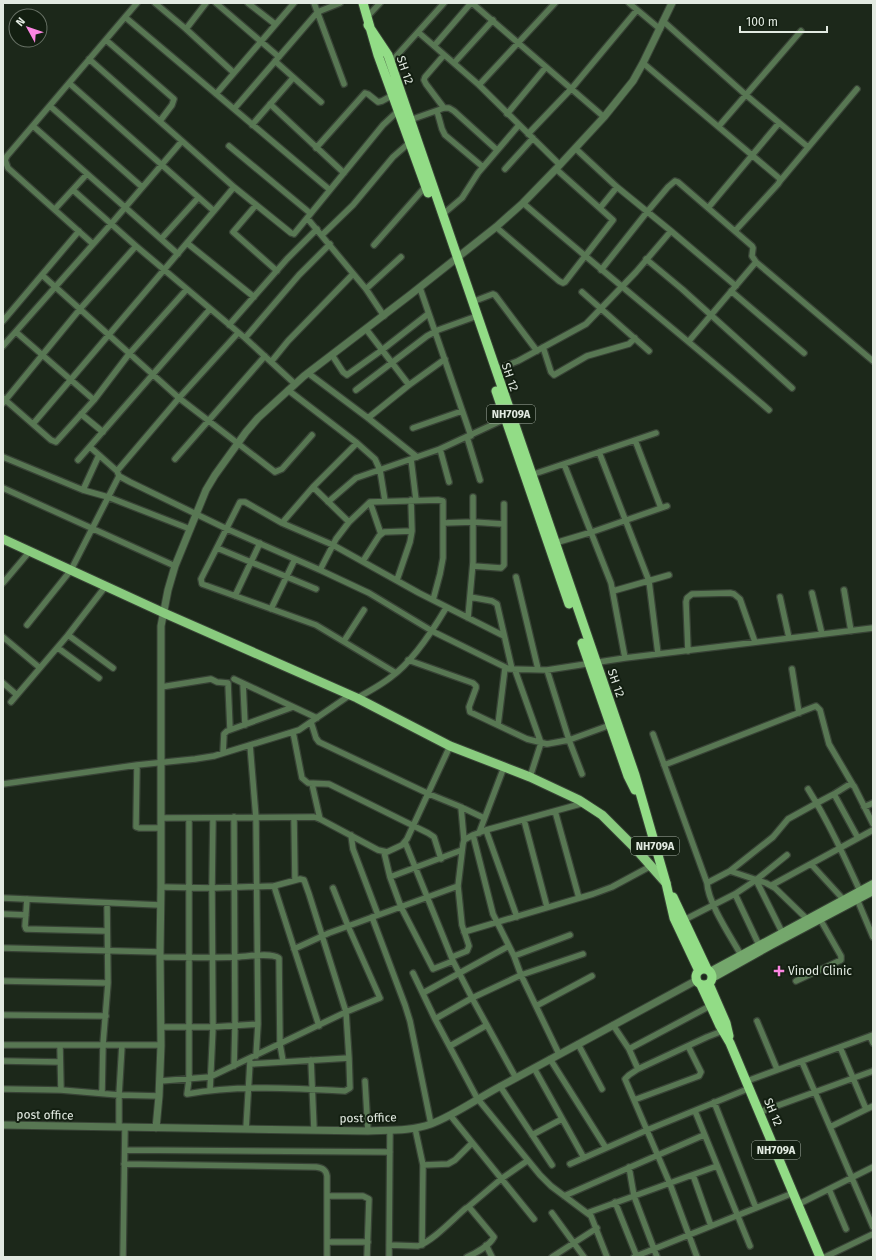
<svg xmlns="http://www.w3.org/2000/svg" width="876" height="1260" viewBox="0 0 876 1260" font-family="'Fira Sans',sans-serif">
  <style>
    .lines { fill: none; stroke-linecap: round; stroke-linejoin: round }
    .minor-casing { stroke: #384336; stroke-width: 8 }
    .tertiary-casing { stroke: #384336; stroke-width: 9 }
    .secondary-casing { stroke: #384336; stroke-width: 10 }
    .primary-casing { stroke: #384336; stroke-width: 11 }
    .trunk-casing { stroke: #384336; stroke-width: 11 }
    .minor { stroke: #587753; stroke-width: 5.5 }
    .tertiary { stroke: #587753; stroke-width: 7 }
    .secondary { stroke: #74a76c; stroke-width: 8 }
    .primary { stroke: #89cb7e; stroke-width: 9 }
    .trunk { stroke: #92dc86; stroke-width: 9 }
    .poi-dot { fill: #fd86e3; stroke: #131f11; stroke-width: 1.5 }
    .labels { text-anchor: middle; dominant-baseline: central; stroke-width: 4; stroke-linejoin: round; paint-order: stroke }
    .shield { fill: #131f11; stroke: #a4ada3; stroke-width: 1 }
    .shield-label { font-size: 11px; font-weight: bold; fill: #e2eae1 }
    .street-label { font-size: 12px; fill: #e2eae1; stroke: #131f11 }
    .poi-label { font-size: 12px; fill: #e2eae1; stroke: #131f11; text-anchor: start }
  </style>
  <rect width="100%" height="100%" fill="#1c281a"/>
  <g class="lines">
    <g class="minor-casing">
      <path id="minor" d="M155,3L186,29L233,72
        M216,3L279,57
        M248,3L275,24
        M314,3L344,84
        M472,3L604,117
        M629,3L660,29
        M125,17L330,190
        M367,17L380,3
        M663,21L746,95L808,147
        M186,29L206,3
        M418,32L479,85L560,165
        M106,40L174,99L172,105L160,121
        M434,46L471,3
        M444,55L425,77L424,80L426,84L444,108
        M275,61L321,102
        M390,63L444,3
        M454,63L493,20
        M643,63L779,178L780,181L778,184L735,231
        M69,83L214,211L234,187
        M479,85L555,3
        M216,94L294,3
        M270,104L344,173
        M50,106L142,187
        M234,109L315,15L320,11L340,3
        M437,111L442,129L445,135L483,167
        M507,114L546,67
        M410,120L444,108H449L454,111L497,150
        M252,125L293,78
        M33,126L178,254
        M719,126L801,31
        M528,134L572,88L637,10
        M182,141L234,187L291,233L294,234L383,125L398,111
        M229,146L310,213
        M316,148L365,93L368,94L378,102L382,101L393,95
        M576,149L617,187L671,231L736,286
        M505,169L533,138
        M780,181L857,89
        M73,190L136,246L245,338L295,384
        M523,203C604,273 688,340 769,410
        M256,205L233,232L277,271
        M600,208L617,187
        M708,208L779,123
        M55,209L87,174
        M442,215L462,198L478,173L519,125
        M307,218L366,289L384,316
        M496,227L559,281L563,283L565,282L613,220L556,169
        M322,235L353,205L393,157L409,143
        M161,239L198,198
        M187,243L254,297
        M93,244L8,168L5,160L7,156L137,3
        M374,245L426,186
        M646,259L682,289L792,388
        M601,270L647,212L668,187L675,181L678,182L752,246L753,248L752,256L756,262L873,361
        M42,275L179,398L275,472L282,469L312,435
        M420,288L471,436
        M366,289L401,257
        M731,291L804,353
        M582,292L649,351
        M472,302L493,294L495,295L537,351
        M3,321L79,231
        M229,325L287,259L317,229
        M366,329L409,385
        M16,332L94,400
        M245,338L299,275L330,244
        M689,341L756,262
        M3,346L111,224L182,141L89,59
        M543,347L551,372L554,375L587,356L629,344L635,338
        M332,355L343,372L347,375L382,350L428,314
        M271,362L288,341L353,274
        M495,370L518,361L586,324L636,272L671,231
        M308,373L368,418L417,457
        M288,390L357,443L375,459L380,470L385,501
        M356,390L427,336L438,330L477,316
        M3,398L51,440L56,442L94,400L129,354L187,289
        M3,403L80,309L136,246
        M81,414L103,432
        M368,418L409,385L445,359
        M33,424L214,211
        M413,428L462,411
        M467,437L480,480
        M635,440L661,508
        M90,447L117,471L179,398L238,333
        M440,449L449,482
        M599,452L649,581L658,654
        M3,457L83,490L108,497L190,529
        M175,459L265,356
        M411,459L416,500
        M78,460L210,309
        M564,464L611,583L625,658
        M117,471L119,476L130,482L227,529L320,570L369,593L432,631L509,669L547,670L625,658L873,628
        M531,475L656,433
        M313,487L349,522L336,539L320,570
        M3,488L175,566
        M83,490L99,455
        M328,502L356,478L440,449L507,418
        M370,502L381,534
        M349,522L370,502L438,500L443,501V558L440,574L433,600
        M282,523L313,487L357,443
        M443,523L473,522L503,524
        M555,543L592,532L667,506
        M217,548L316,589
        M363,561L379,536L384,532L412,531
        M473,566L501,568L504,565V504
        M516,577L538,669
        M397,580L410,542L412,531L411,500
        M3,583L30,551
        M844,590L851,631
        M613,591L669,575
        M812,593L822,634
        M235,596L260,543
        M470,597L492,601L497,604L512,669
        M780,597L789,638
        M271,609L295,559
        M468,618L473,562V497
        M27,625L71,570L119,476
        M68,635L113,668
        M3,637L40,668
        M344,641L364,610
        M58,648L99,678
        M688,651L686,602L687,598L692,594L730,593L734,594L740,599L755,642
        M408,660L473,683L476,686V688L469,707L470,712L527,739L547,744L569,740L613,724
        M792,669L799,713
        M515,670L541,743L530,777
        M547,670L569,740L582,774
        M396,673L316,625L202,584L201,579L240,502H245L282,523L333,545L419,593L504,636
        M234,679L317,718
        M3,683L17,695
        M243,684L245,725
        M161,687L211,679L217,682L228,683L230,729
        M357,698C368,692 381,685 391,677C412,662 433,630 446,608
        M11,702L68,635L105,587
        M311,722L316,738L319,742L429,794L461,807L484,818
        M498,725L505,668
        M293,732L302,778L308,783L329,784L428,833L434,837L441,859
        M653,734L707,883
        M250,745L256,818L258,1024L256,1056
        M223,753L224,734L227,731L293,707
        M137,765L136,827L139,828H161
        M664,765L816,706L820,710L829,744L853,785
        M3,784L137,765L195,759L214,756L299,730L350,695
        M312,784L320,819
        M808,789C828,821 844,856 860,891
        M834,794L858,838
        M461,807L464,840
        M864,807L873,803
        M555,811L579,898
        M234,817L235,1026L234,1066
        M161,818L314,817L320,819L378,850L387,852L402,845L407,839L450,746
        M189,818V1079L187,1094C239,1085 293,1088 345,1091L350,1088L349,1058L346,1012L309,894L304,880L300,879L274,886L319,1026
        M294,818L295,880
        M524,820L547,907
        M486,830L517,917
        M479,833L504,767
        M351,835L353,849L378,915
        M405,842L453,961L472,998L516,1078
        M384,852L390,877L401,907L433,969L453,961
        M811,864L843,899L845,903
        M730,871L773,837L788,819L817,803L834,794L850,784L854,786L873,824
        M390,877L462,850
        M756,880L782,932
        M772,885L873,830
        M161,887L212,888L274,886
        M735,894L759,945
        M3,898L160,905
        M27,899L25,926L26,929L106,931
        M857,899L873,937
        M3,914L26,915
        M372,917L405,1005L410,1021L431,1124
        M684,920L735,894L756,880L787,855
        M464,932L593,894L612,887L651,866
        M3,948L160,952
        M294,949L329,933L458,886
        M741,955C731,937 708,903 707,883L730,871L766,883L775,888L807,919
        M514,956L570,935
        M160,957C184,957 209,958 234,957C245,957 270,952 279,958L280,1044L283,1061
        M452,957L467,951L469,946L462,925L458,886L463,844L464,840L473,835
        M413,973L435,1019L477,1098L540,1175L551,1186L591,1216L607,1257
        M3,981L108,983
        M796,981L841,960V956L820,919
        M423,993L509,946
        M536,1006L592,976
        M3,1015L106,1016
        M435,1019L472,998L521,975L583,954
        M757,1021L777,1069
        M613,1025L629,1049L638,1069
        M161,1027H213L258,1024
        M870,1036L873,1043
        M578,1044L602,1089
        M3,1045H161
        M60,1046L61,1090
        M450,1046L487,1025
        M840,1047L866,1109
        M629,1049L710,1006
        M559,1054L521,975L514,956L493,914L473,835L486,830L584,803
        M550,1059L606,1148
        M311,1060L314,1129
        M3,1061L60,1062
        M802,1062L873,1227
        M250,1064L349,1058
        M534,1068L584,1158
        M160,1081L210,1077L346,1012L380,998L348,926L333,888
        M365,1081L368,1131
        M747,1081L873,1035
        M500,1086L552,1165
        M3,1089L61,1090L119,1095L159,1096
        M210,1090L213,1027L212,888L213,818
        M102,1093L103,1044L108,983L107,903
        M634,1100L699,1076L701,1072L688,1046
        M714,1102L756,1208
        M695,1111L750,1246
        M760,1112L873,1071
        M450,1115L534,1219
        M119,1127V1095L122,1045
        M830,1127L873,1106
        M415,1128L423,1165L422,1245
        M246,1129L250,1062
        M532,1135L562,1119
        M125,1150L390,1152
        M124,1164L316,1167C323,1168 326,1170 327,1176V1257
        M570,1164L647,1130L750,1088
        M423,1165L448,1164L455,1160L472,1143
        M629,1167L634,1196L657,1257
        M693,1175L711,1226
        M829,1189L846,1229
        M327,1196H363L369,1199L367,1257
        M564,1196L704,1135
        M615,1202L637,1257
        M799,1204L873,1167
        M468,1207L501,1179L527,1161
        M552,1213L584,1257
        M587,1213L717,1166
        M327,1242H368
        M389,1245L418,1246C433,1241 453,1219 466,1208L469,1207L494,1237C490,1245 476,1253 467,1257
        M486,1245L492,1257
        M123,1257L125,1127
        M389,1257L390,1130
        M552,1257L597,1228
        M634,1257L793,1193
        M697,1257L670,1184L625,1079L629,1075L638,1069L707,1037L725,1030
        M825,1257L873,1234"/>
    </g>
    <g class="tertiary-casing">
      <path id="tertiary" d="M3,1125L368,1131C389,1130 412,1131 431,1124C455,1115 478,1098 501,1086C566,1051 631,1015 697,980
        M156,1128L159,1096L161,1045L160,952L161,887V626L168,590L175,566L206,490L215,475L246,432L258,418L304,376L410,295L496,227L523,203L556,169L604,117L633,81L643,63L672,3"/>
    </g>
    <g class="secondary-casing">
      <path id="secondary" d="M710,972L873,884
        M712,978L771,945L873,891"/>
    </g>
    <g class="primary-casing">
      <path id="primary" d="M3,539L164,613L357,698L450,746L530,777L579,800L602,815L635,848L666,883"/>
    </g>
    <g class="trunk-casing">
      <path id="trunk" d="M363,3L378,55L428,193
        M368,25L388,55L635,775L666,883L674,918L699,971
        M496,391L569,604
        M582,643L628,776L635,790
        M673,897L707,969
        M696 977a8 8 0 1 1 16 0a8 8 0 1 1-16 0Z
        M709,984L726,1023L729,1036
        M701,985L720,1026L730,1043L820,1257"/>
    </g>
    <use href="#minor" class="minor"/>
    <use href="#tertiary" class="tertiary"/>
    <use href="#secondary" class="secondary"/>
    <use href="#primary" class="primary"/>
    <use href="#trunk" class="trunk"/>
  </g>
  <path class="poi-dot" d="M777 965h4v4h4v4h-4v4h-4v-4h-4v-4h4z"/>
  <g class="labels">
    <g class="shield">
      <rect x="487" y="405" width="48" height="18" rx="3"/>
      <rect x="631" y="837" width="48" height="18" rx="3"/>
      <rect x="752" y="1141" width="48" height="18" rx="3"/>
    </g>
    <g class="shield-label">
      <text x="511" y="414">NH709A</text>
      <text x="655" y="846">NH709A</text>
      <text x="776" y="1150">NH709A</text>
    </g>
    <g class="street-label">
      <text transform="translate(405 70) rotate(71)">SH 12</text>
      <text transform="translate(510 377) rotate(71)">SH 12</text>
      <text transform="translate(616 683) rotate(71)">SH 12</text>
      <text transform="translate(773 1112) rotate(67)">SH 12</text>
      <text transform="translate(45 1115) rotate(1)">post office</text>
      <text transform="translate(368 1118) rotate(-1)">post office</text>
    </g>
    <g class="poi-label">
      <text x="788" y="971">Vinod Clinic</text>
    </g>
  </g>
  <rect width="876" height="1260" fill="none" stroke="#e2eae1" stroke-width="8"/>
  <g transform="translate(28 28) rotate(310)"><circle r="19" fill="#131f11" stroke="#667064"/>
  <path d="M0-3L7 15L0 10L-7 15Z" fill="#fd86e3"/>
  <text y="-6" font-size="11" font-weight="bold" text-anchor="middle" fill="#e2eae1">N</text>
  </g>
  <path d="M740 26v6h87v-6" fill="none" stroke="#e2eae1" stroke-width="2"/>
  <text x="746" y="26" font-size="12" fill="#e2eae1" stroke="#131f11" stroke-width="3" paint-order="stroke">100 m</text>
</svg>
